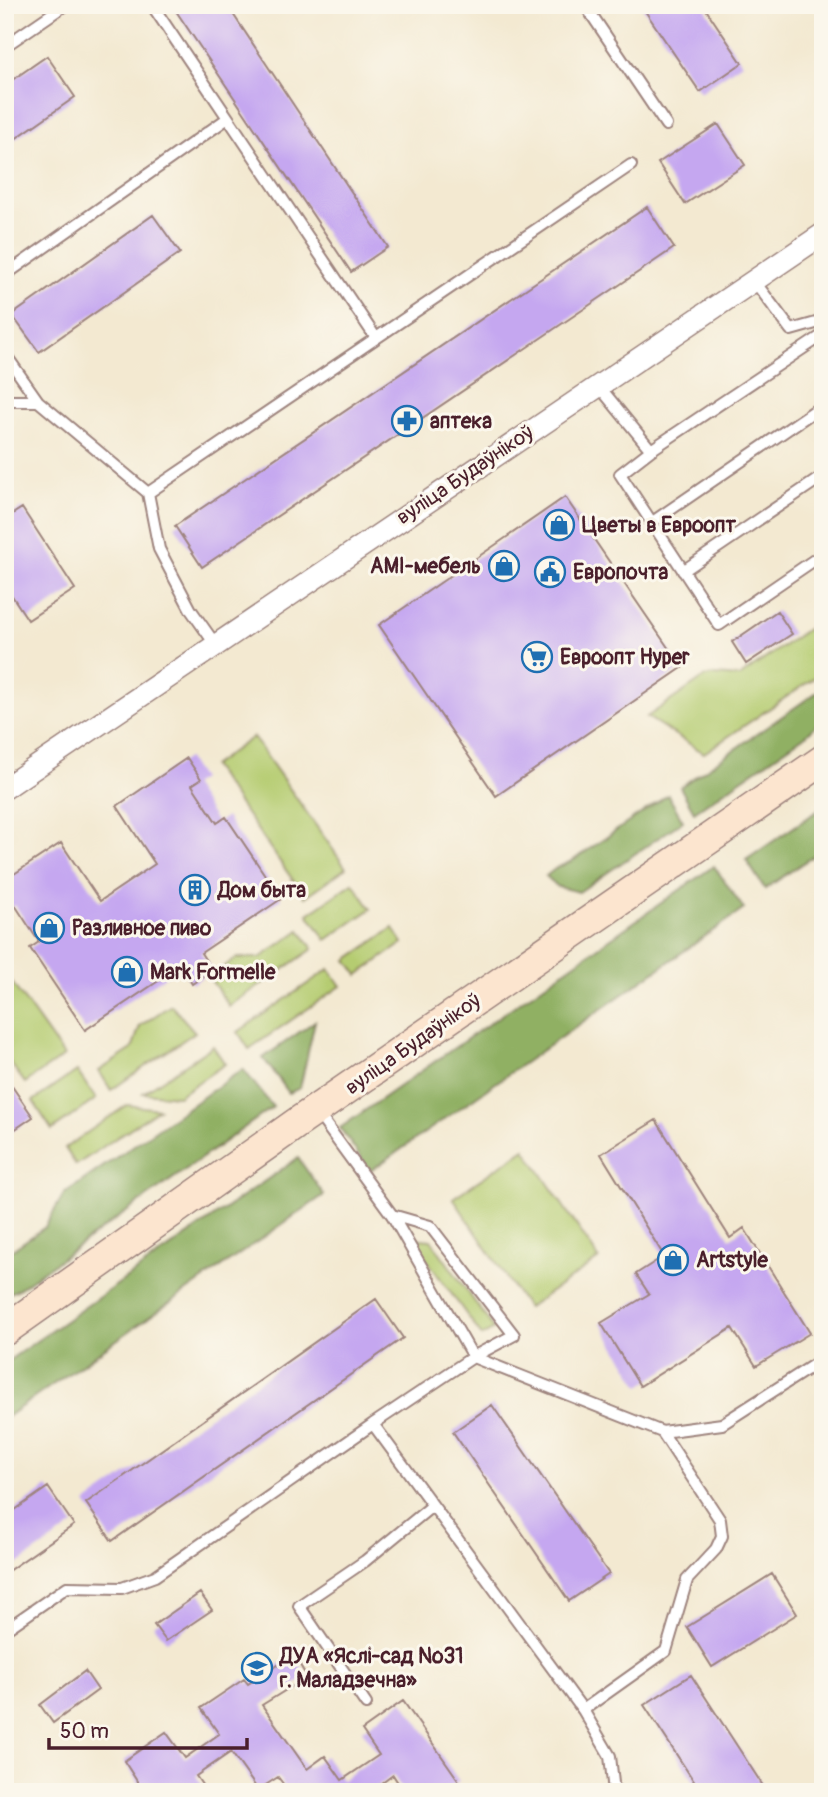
<svg xmlns="http://www.w3.org/2000/svg" width="828" height="1797" viewBox="0 0 828 1797" font-family="Pangolin,sans-serif">
  <style>
    .green { fill: #b5cc71; stroke: #80764e; stroke-width: 2 }
    .forest { fill: #90b063; stroke: #6d6847; stroke-width: 2 }
    .building { fill: #c5a7f0 }
    .lines { fill: none; stroke-linecap: round; stroke-linejoin: round }
    .lane-casing { stroke: #9e847e; stroke-width: 14 }
    .street-casing { stroke: #9e847e; stroke-width: 24 }
    .secondary-casing { stroke: #9e847e; stroke-width: 33 }
    .lane { stroke: #fff; stroke-width: 10 }
    .street { stroke: #fff; stroke-width: 21 }
    .secondary { stroke: #fce5cf; stroke-width: 30 }
    .labels { text-anchor: middle; dominant-baseline: central; stroke-width: 6; stroke-linejoin: round; paint-order: stroke }
    .poi-label { font-size: 21px; font-weight: bold; fill: #4a1f2b; stroke: #fbf7ec; text-anchor: start }
    .street-label { font-size: 21px; fill: #4a1f2b; stroke: #fbf7ec }
  </style>
  <rect width="100%" height="100%" fill="#fbf7ec"/>
  <filter id="ink" filterUnits="userSpaceOnUse"><feTurbulence type="fractalNoise" baseFrequency=".0143" numOctaves="2"/><feDisplacementMap in="SourceGraphic" scale="14" xChannelSelector="R" yChannelSelector="G"/><feConvolveMatrix kernelMatrix="1 2 1 2 8 2 1 2 1" color-interpolation-filters="sRGB"/></filter>
  <filter id="wash" filterUnits="userSpaceOnUse"><feTurbulence type="fractalNoise" baseFrequency=".00686" numOctaves="4" result="noise"/><feDisplacementMap in="SourceGraphic" scale="28" xChannelSelector="R" yChannelSelector="G"/><feGaussianBlur stdDeviation="1.57" result="paint"/><feColorMatrix in="noise" values="0 0 0 0 0 0 0 0 0 0 0 0 0 0 0 0 0 1.4 0 .05"/><feComposite in="paint" operator="in"/></filter>
  <g filter="url(#wash)">
    <rect width="100%" height="100%" fill="#f3e9d1"/>
    <path class="green" d="M823,618V672L704,753L647,717L705,677L715,675L739,677Z
      M253,737L346,868L305,897L212,766Z
      M353,883L371,909L326,940L308,914Z
      M393,928L403,943L358,975L347,960Z
      M300,930L313,949L229,1006L209,977L237,958H260Z
      M329,969L341,986L249,1049L238,1032Z
      M5,973L64,1056L25,1083L5,1056Z
      M171,1005L195,1032L111,1090L99,1071L132,1049L140,1026Z
      M213,1046L225,1064L178,1096L143,1093Z
      M77,1071L96,1099L52,1130L33,1101Z
      M127,1105L159,1109L76,1165L65,1148Z
      M525,1149L599,1259L527,1308L453,1198Z
      M411,1238L431,1240L494,1329L482,1336Z"/>
    <path class="forest" d="M823,688V719L806,735L694,812L680,787Z
      M668,795L683,821L579,892L558,887L546,876L556,868L572,861Z
      M823,807V849L765,889L746,860Z
      M714,866L744,909L370,1171L340,1128Z
      M315,1021L300,1088L289,1093L263,1058Z
      M243,1069L273,1107L17,1290L5,1295V1255L45,1227L64,1194Z
      M298,1158L324,1195L5,1418V1363Z"/>
    <g id="blocks">
      <path class="building" d="M172,5H227L388,247L351,272Z
        M641,5H703L742,63L700,92Z
        M47,56L75,97L5,146V85Z
        M718,124L745,165L685,204L658,163Z
        M647,207L674,248L202,567L175,526Z
        M153,215L180,253L39,352L12,315Z
        M565,497L682,668L496,796L379,625Z
        M22,508L75,589L28,620L5,585V519Z
        M777,611L792,634L746,664L732,642Z
        M187,758L201,779L192,785L217,823L226,817L281,899L201,953L212,970L192,984L181,966L85,1030L30,948L39,942L15,905L5,911V880L61,843L100,901L155,864L117,806Z
        M5,1076L33,1117L5,1136Z
        M656,1120L730,1238L744,1228L810,1333L756,1366L732,1328L640,1386L601,1323L649,1294L636,1274L664,1256L601,1154Z
        M376,1299L403,1338L112,1541L86,1503Z
        M492,1405L609,1574L569,1601L453,1432Z
        M48,1487L74,1525L5,1573V1517Z
        M772,1574L797,1614L712,1667L687,1627Z
        M200,1593L212,1610L166,1641L154,1625Z
        M294,1655L307,1677L262,1705L307,1769L325,1756L342,1780L379,1755L362,1730L403,1701L459,1781L444,1792H404L393,1775L370,1792H275L284,1785L278,1777L258,1790L231,1752L196,1776L207,1792H144L124,1761L166,1732L185,1758L219,1734L201,1708L244,1679L248,1684Z
        M85,1671L98,1690L53,1723L40,1705Z
        M691,1675L767,1792H701L644,1705Z"/>
    </g>
  </g>
  <g filter="url(#ink)">
    <use href="#blocks" fill-opacity="0" stroke="#9e847e" stroke-width="2"/>
    <g class="lines">
      <g class="lane-casing">
        <path id="lane" d="M152,5L376,338
          M585,5L666,125
          M5,46L65,5
          M5,275L228,118
          M755,282L791,330L823,321
          M5,354L38,401L148,493
          M598,385L651,450L620,474L719,625L823,554
          M5,401H38
          M651,450L823,335
          M651,523L823,405
          M683,571L823,476
          M215,644L191,610L159,549L148,493L631,165
          M316,1111L392,1215L473,1357L662,1432L722,1424L823,1359
          M392,1215L430,1226L514,1335L473,1357L373,1424L583,1710
          M5,1630L67,1587L122,1588L155,1576L373,1424
          M366,1704L299,1606L365,1561L432,1506
          M614,1792L610,1756L583,1710L666,1651L687,1580L716,1549L722,1536L720,1520L662,1432"/>
      </g>
      <g class="street-casing">
        <path id="street" d="M5,788L823,234"/>
      </g>
      <g class="secondary-casing">
        <path id="secondary" d="M5,1330L297,1123L823,760"/>
      </g>
      <use href="#lane" class="lane"/>
      <use href="#street" class="street"/>
      <use href="#secondary" class="secondary"/>
    </g>
  </g>
  <defs>
    <g id="pharmacy-ring" transform="scale(1.575)"><circle r="9.5" fill="#fbf7ec" stroke="#1f6fb2" stroke-width="1.5"/><path d="M-2-6h4v4h4v4h-4v4h-4v-4h-4v-4h4Z" fill="#1f6fb2"/></g>
    <g id="shop-ring" transform="scale(1.575)"><circle r="9.5" fill="#fbf7ec" stroke="#1f6fb2" stroke-width="1.5"/><path d="M-5-2.5h2.3a2.7 3.5 0 0 1 5.4 0H5L5.5 6h-11ZM-1.5-2.5h3a1.5 2.3 0 0 0-3 0Z" fill="#1f6fb2"/></g>
    <g id="civic-ring" transform="scale(1.575)"><circle r="9.5" fill="#fbf7ec" stroke="#1f6fb2" stroke-width="1.5"/><path d="M-.6-6.5H3V-4.5H.6V-3L4-1V1h2V6H-6V1h2V-1L-.6-3ZM-1.2 2.5V6h2.4V2.5Z" fill="#1f6fb2"/></g>
    <g id="supermarket-ring" transform="scale(1.575)"><circle r="9.5" fill="#fbf7ec" stroke="#1f6fb2" stroke-width="1.5"/><path d="M-6-5.5h2.5l.6 2H6L4.5 2H-2.5L-4.4-4H-6ZM-1.5 3.2a1.3 1.3 0 1 0 .1 0ZM3 3.2a1.3 1.3 0 1 0 .1 0Z" fill="#1f6fb2"/></g>
    <g id="building-ring" transform="scale(1.575)"><circle r="9.5" fill="#fbf7ec" stroke="#1f6fb2" stroke-width="1.5"/><path d="M-4-6H4V6H1V3H-1V6H-4ZM-2.5-4.3h1.7v1.8h-1.7ZM.8-4.3h1.7v1.8H.8ZM-2.5-1h1.7V.8h-1.7ZM.8-1h1.7V.8H.8Z" fill="#1f6fb2"/></g>
    <g id="school-ring" transform="scale(1.575)"><circle r="9.5" fill="#fbf7ec" stroke="#1f6fb2" stroke-width="1.5"/><path d="M0-5L7-2L0 1L-7-2ZM-4 1L0 2.5L4 1V4Q0 6-4 4Z" fill="#1f6fb2"/></g>
  </defs>
  <g fill-rule="evenodd">
    <use href="#pharmacy-ring" x="407" y="421"/>
    <use href="#shop-ring" x="559" y="525"/>
    <use href="#shop-ring" x="504" y="566"/>
    <use href="#civic-ring" x="550" y="572"/>
    <use href="#supermarket-ring" x="537" y="657"/>
    <use href="#building-ring" x="195" y="890"/>
    <use href="#shop-ring" x="49" y="928"/>
    <use href="#shop-ring" x="127" y="972"/>
    <use href="#shop-ring" x="673" y="1260"/>
    <use href="#school-ring" x="257" y="1668"/>
  </g>
  <g class="labels">
    <g class="poi-label">
      <text x="430" y="421">аптека</text>
      <text x="582" y="525">Цветы в Евроопт</text>
      <text x="481" y="566" text-anchor="end">AMI-мебель</text>
      <text x="573" y="572">Европочта</text>
      <text x="560" y="657">Евроопт Hyper</text>
      <text x="218" y="890">Дом быта</text>
      <text x="72" y="928">Разливное пиво</text>
      <text x="150" y="972">Mark Formelle</text>
      <text x="696" y="1260">Artstyle</text>
      <text x="280" y="1656">ДУА «Яслі-сад №31<tspan x="280" dy="24">г. Маладзечна»</tspan></text>
    </g>
    <g class="street-label">
      <text transform="translate(465 475) rotate(-34)">вуліца Будаўнікоў</text>
      <text transform="translate(413 1044) rotate(-35)">вуліца Будаўнікоў</text>
    </g>
  </g>
  <rect width="828" height="1797" fill="none" stroke="#fbf7ec" stroke-width="28"/>
  <path d="M49 1738v10h198v-10" fill="none" stroke="#4a1f2b" stroke-width="3.5"/>
  <text x="60" y="1738" font-size="21" fill="#4a1f2b" stroke="#fbf7ec" stroke-width="5" paint-order="stroke">50 m</text>
</svg>
